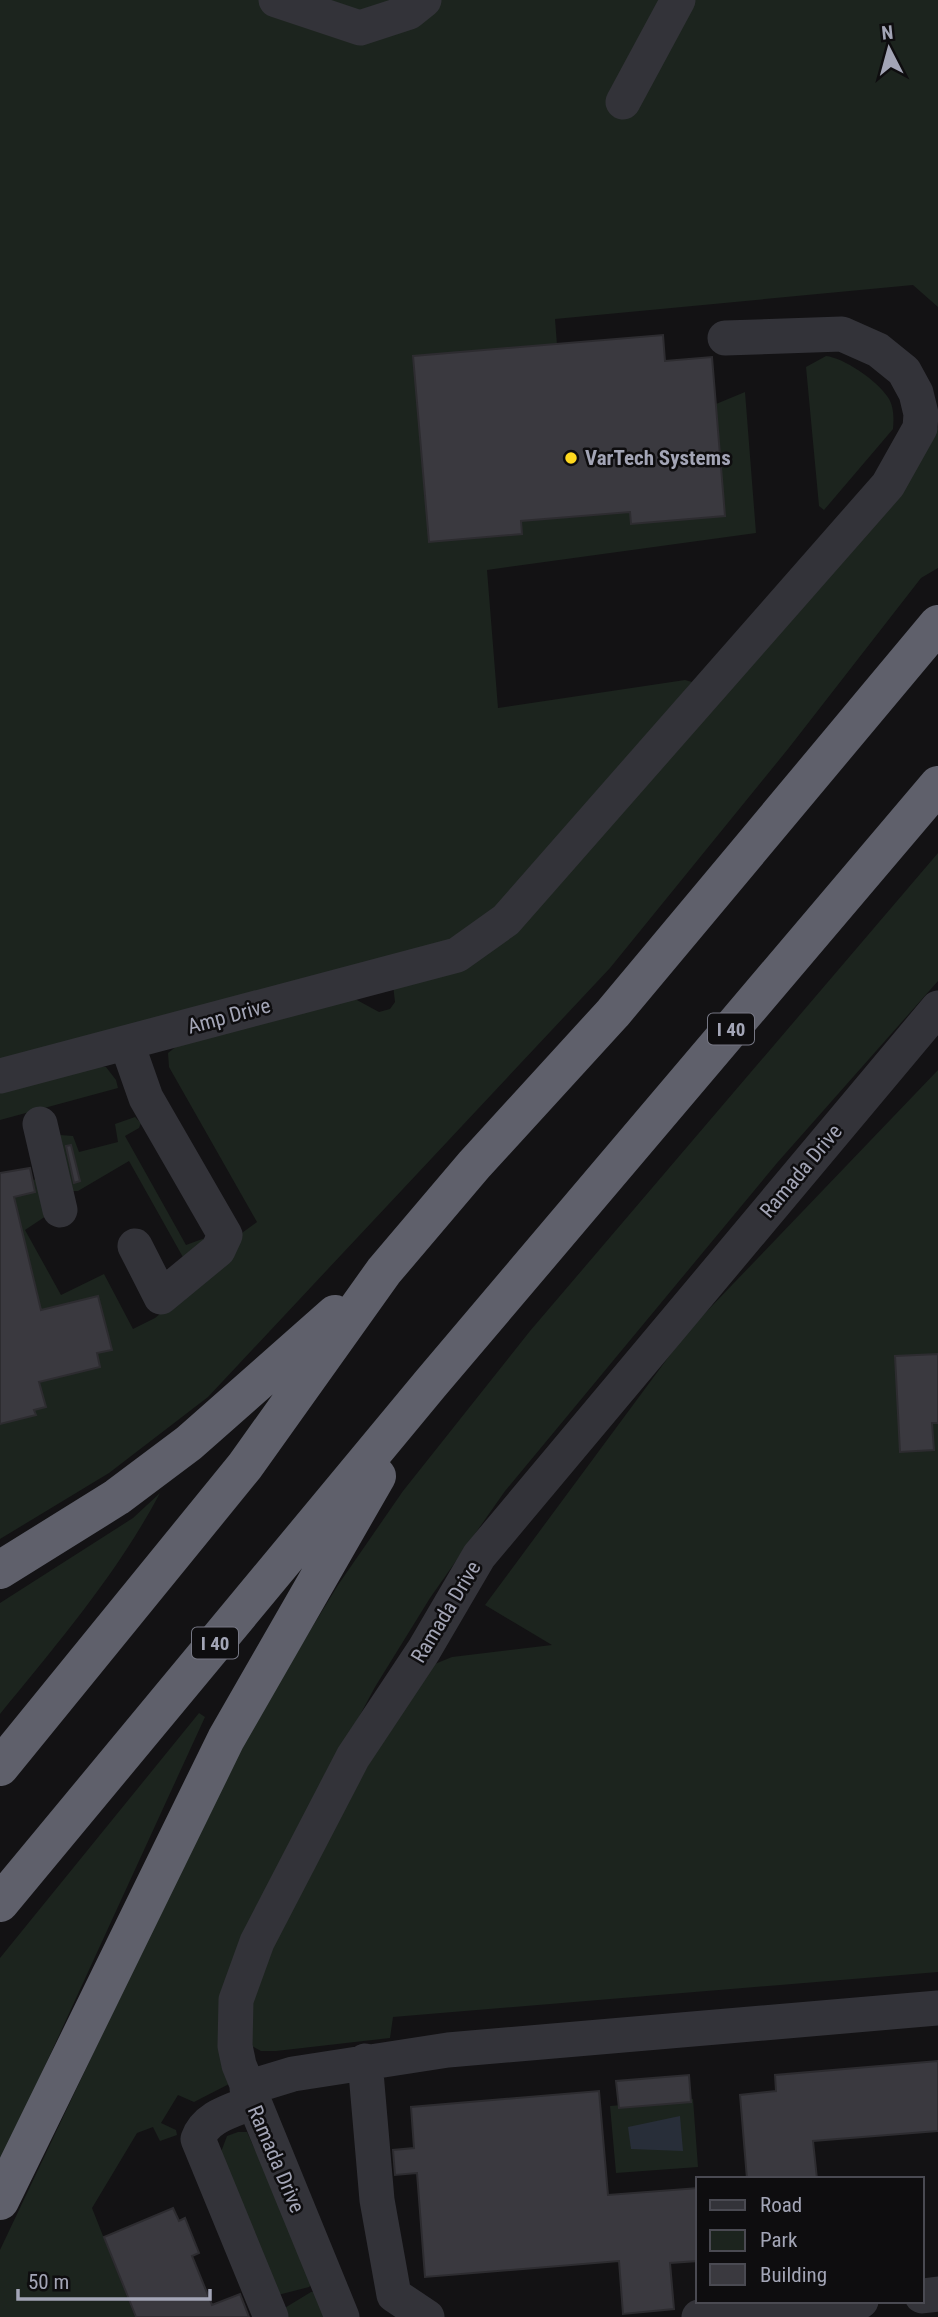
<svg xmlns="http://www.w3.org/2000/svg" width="938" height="2317" viewBox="0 0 938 2317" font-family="'Roboto Condensed',sans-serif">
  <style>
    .green { fill: #1c241e }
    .water { fill: #282e39 }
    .building { fill: #3a393f; stroke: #2d2c30; stroke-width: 2 }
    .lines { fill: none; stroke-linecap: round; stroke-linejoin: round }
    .minor { stroke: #333339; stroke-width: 35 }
    .highway { stroke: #5f606b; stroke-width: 38 }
    .poi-dot { fill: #ffd91f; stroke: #0e0d0f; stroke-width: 2.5 }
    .labels { text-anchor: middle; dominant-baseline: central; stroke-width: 5; stroke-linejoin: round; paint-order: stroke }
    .shield { fill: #0e0d0f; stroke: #767784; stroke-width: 2 }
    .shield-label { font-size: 19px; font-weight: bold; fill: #a3a5b6 }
    .poi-label { font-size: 21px; font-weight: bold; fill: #a3a5b6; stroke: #0e0d0f; text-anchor: start }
    .street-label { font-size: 21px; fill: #a3a5b6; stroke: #0e0d0f }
  </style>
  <rect width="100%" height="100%" fill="#131214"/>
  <path class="green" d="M0,0H938V307L913,285L555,319L557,345L413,357L429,542L521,521L630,512L632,524L725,516L716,404L745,392L756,533L487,570L498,708L685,680L692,682L517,892L448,946L0,1062Z
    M826,356C844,358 876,380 887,396C894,405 894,418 893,429L824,510L819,506L806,367Z
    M938,427V568L921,578L788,749L610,968L208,1397L109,1473L0,1539V1424L35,1414L34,1410L45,1407L39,1382L100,1367L97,1353L112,1349L98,1296L23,1314L38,1295L13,1193L19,1183L41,1178L49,1214L25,1230L61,1295L104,1274L133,1329L155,1318L234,1254L239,1235L257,1222L169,1067L168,1053L182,1042L355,999L379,1012L390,1009L395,1002L393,985L451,968L895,492Z
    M938,853V981L777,1163L505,1491L430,1598L375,1687L316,1797L230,1977L231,2083L194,2102L178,2095L161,2123L176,2130L177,2135L160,2141L153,2127L137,2133L92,2208L135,2317H0V2250L238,1748L338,1585L403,1491L530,1331Z
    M93,1067H106L116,1080L118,1088L0,1120V1089Z
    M938,1070V1972L393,2017L390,2038L276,2051H261L250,2045L248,2016L271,1943L420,1670L452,1657L552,1645L485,1605L687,1332Z
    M135,1117L141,1123L139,1128L125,1136L186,1245L205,1238L184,1259L129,1161L78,1191H72L60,1135L73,1136L79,1152L118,1142L115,1124Z
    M160,1493C117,1574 57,1644 0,1714V1603L133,1518Z
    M199,1713L205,1717L0,2164V1958Z
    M693,2099L698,2167L616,2173L610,2106Z
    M238,2132H247L314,2281L309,2287L278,2295L221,2152L227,2136Z
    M311,2292H318L329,2317H287L283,2309Z"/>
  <path class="water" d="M680,2116L683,2151L631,2149L628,2127Z"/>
  <path class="building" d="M663,335L665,361L712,357L725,516L631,524L630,512L521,521L522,534L429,542L413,356Z
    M71,1145L80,1181L74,1183L66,1146Z
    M30,1168L35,1192L14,1197L41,1310L98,1296L112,1350L97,1353L100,1367L39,1382L46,1407L34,1410L36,1415L0,1424V1173Z
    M938,1354V1423H932L934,1450L900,1452L895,1356Z
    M938,2061V2131L813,2141L817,2179H747L740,2095L776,2091L775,2075Z
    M689,2075L691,2102L619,2108L616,2081Z
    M599,2091L608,2195L698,2188V2261L670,2263L674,2309L623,2314L619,2261L425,2277L417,2173L395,2175L393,2150L414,2148L411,2107Z
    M173,2208L179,2221L185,2218L199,2253L192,2256L212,2305L240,2294L249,2317H136L104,2237Z"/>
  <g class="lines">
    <path class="minor" d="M276,0L360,28L409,12L424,0
      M623,102L678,0
      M127,1044L146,1098L225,1235L218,1250L161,1297L135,1246
      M0,1076L457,955L506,920L888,485L920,428L921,414L916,393L904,371L878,350L842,334L725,338
      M40,1124L60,1210
      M365,2061L377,2200L394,2295L427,2317
      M247,2088L293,2074L448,2050L938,2008
      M253,2102C232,2111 206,2116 198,2139L271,2317
      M922,2296L938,2294
      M342,2317L239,2065L235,2046L236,2000L257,1942L353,1757L424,1650L479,1556L938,1008
      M699,2317L861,2301"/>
    <path class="highway" d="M0,1570L117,1497L189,1443L335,1314
      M0,1767L245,1466L384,1271L474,1165L613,1013L938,624
      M0,1903L431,1383L938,785
      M0,2201L226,1739L377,1476"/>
  </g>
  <circle class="poi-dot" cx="571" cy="458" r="7"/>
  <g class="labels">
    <g class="shield">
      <rect x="708" y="1013.5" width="46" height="31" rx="5"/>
      <rect x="192" y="1627.5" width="46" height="31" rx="5"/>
    </g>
    <g class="shield-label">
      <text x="731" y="1029">I 40</text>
      <text x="215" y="1643">I 40</text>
    </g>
    <g class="poi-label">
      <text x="585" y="458">VarTech Systems</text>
    </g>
    <g class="street-label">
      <text transform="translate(229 1016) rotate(-15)">Amp Drive</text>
      <text transform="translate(801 1171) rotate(-50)">Ramada Drive</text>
      <text transform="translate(446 1612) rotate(-59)">Ramada Drive</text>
      <text transform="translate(276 2159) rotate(67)">Ramada Drive</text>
    </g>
  </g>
  <rect x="696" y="2177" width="228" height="126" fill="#0e0d0f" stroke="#4a4a52" stroke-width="2"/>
  <rect x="710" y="2200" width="35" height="10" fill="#333339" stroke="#4a4a52" stroke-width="2"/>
  <text x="760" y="2212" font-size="21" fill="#a3a5b6">Road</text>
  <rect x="710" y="2230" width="35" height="21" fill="#1c241e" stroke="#4a4a52" stroke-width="2"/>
  <text x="760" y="2247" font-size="21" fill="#a3a5b6">Park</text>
  <rect x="710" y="2264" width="35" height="21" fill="#3a393f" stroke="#4a4a52" stroke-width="2"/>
  <text x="760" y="2282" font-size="21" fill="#a3a5b6">Building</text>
  <g transform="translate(889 49) rotate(354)" stroke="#0e0d0f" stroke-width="5" paint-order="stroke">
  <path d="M0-5L12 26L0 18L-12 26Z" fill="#a3a5b6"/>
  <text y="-10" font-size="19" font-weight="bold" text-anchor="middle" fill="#a3a5b6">N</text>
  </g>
  <path d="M18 2289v10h192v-10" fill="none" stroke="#a3a5b6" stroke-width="3.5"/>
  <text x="28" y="2289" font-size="21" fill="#a3a5b6" stroke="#0e0d0f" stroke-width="5" paint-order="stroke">50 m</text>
</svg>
